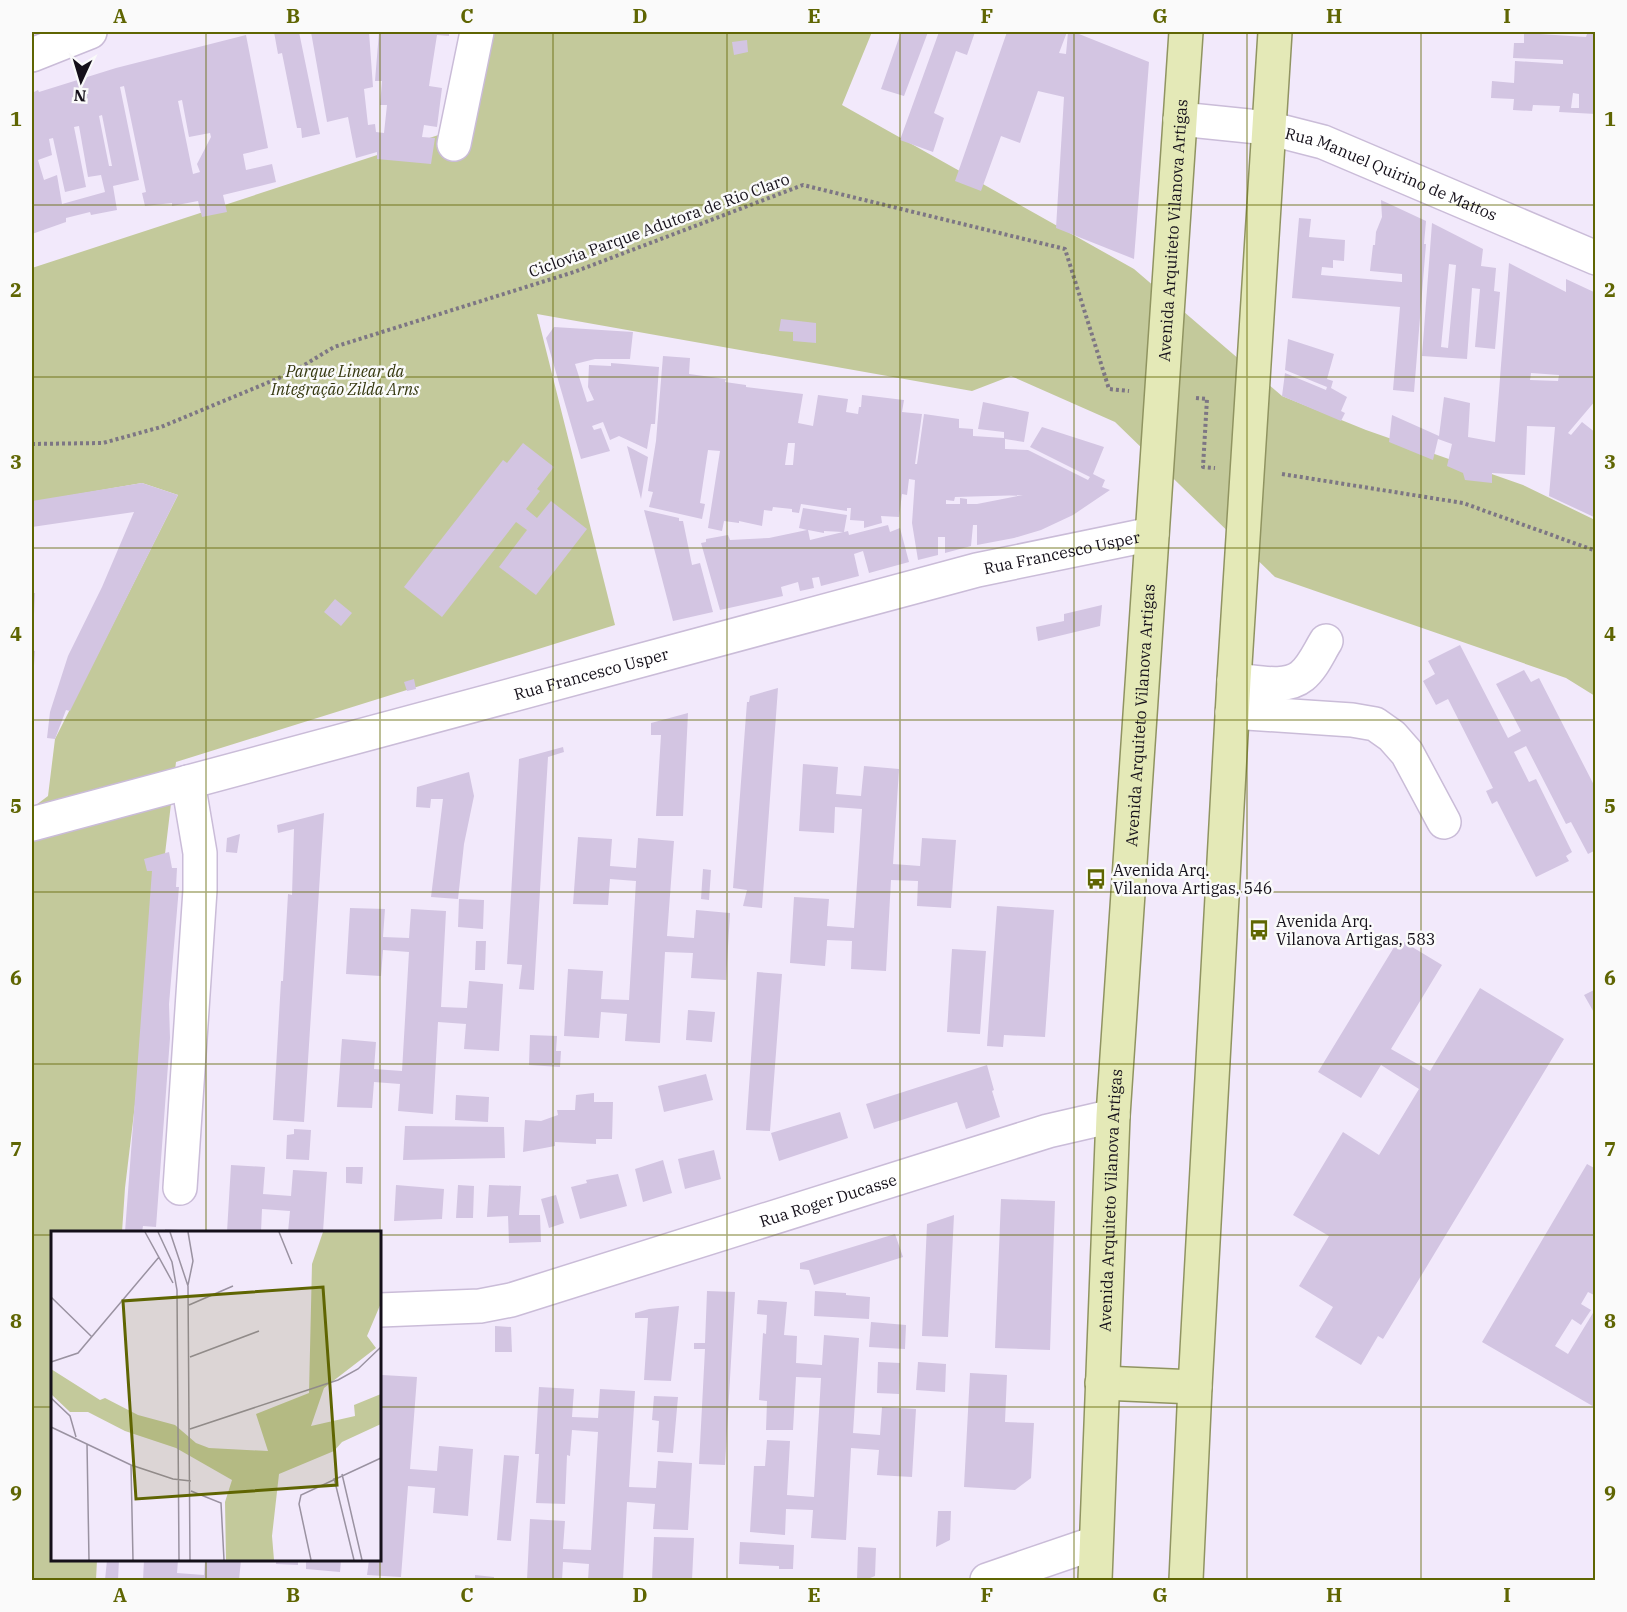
<svg xmlns="http://www.w3.org/2000/svg" width="1627" height="1612" viewBox="0 0 1627 1612" font-family="'IBM Plex Serif',serif">
  <style>
    .green { fill: #c3c99b }
    .building { fill: #d3c5e2; fill-rule: evenodd }
    .lines { fill: none; stroke-linecap: round; stroke-linejoin: round }
    .minor-casing { stroke: #cabcd8; stroke-width: 36 }
    .major-casing { stroke: #909461; stroke-width: 36 }
    .path { stroke: #7d7684; stroke-width: 4; stroke-dasharray: 3 3; stroke-linecap: butt }
    .minor { stroke: #fff; stroke-width: 33 }
    .major { stroke: #e4e9b7; stroke-width: 33 }
    .grid { fill: none; stroke: #5f6502; stroke-width: 1.5; stroke-opacity: 0.55 }
    .labels { text-anchor: middle; dominant-baseline: central; stroke-width: 5; stroke-linejoin: round; paint-order: stroke }
    .street-label { font-size: 16px; fill: #15101a; stroke: #fafafa }
    .park-label { font-size: 16px; font-style: italic; fill: #34370e; stroke: #fafafa }
    .poi-label { font-size: 16px; fill: #15101a; stroke: #fafafa; text-anchor: start }
    .inset-road { fill: none; stroke: #9a92a1; stroke-width: 1.5 }
    .view { fill: #5f6502; fill-opacity: 0.15; stroke: #5f6502; stroke-width: 3 }
    .inset-edge { fill: none; stroke: #15101a; stroke-width: 3 }
    .neatline { fill: none; stroke: #5f6502; stroke-width: 2 }
    .grid-label { font-size: 20px; text-anchor: middle; font-weight: bold; fill: #5f6502 }
  </style>
  <rect width="100%" height="100%" fill="#f2e9fb"/>
  <path class="green" d="M475,32H872L842,105L1134,269L1282,396L1366,430L1523,485L1595,520V696L1566,678L1275,577L1115,422L1011,376L972,391L537,314L615,625L176,762L125,1188L122,1232H52V1560H97L96,1580H32V808L48,796L55,739L178,495L142,483L32,502V268L463,127Z"/>
  <path class="building" d="M274,32H299L320,134L302,138L301,128H297L282,53L278,54Z
    M311,32H369L373,87L364,89L368,125L375,124L376,132L384,133L387,105H380L382,81H375L379,32H449V36L437,35L429,86L442,88L437,127L424,125L422,137L435,138L431,164L377,159V152L356,158L348,117L327,122Z
    M901,32H928L904,96L881,89Z
    M939,32H975L967,55L956,51L934,113L944,118L933,152L900,140Z
    M1007,32H1067L1059,53L1066,54L1068,32H1074L1149,62L1134,259L1056,228L1064,97L1038,91L1020,143L1001,136L981,191L955,181Z
    M1524,33L1586,37L1587,34H1596V114L1559,112L1560,106L1533,105L1532,111L1513,110L1514,99L1491,98L1492,81L1514,83L1515,61L1563,64V60L1513,58L1514,43H1524ZM1573,93L1579,94V108H1571Z
    M246,35L268,148L243,154L246,170L272,164L276,182L223,195L227,212L202,217L198,201L172,206V203L145,206L142,193L146,192L124,86L120,87L139,180L113,186L117,210L91,215L90,212L66,218V222L32,234V93L38,90L39,92L116,68ZM182,100L189,137L210,133L211,137L197,164L200,172L193,174L178,101ZM102,115L112,166H109L99,116ZM79,126L88,177L101,175L105,192L62,204L57,175L44,180L38,160L52,155L49,139L53,138L65,192L86,187L74,127Z
    M747,40L748,52L734,55L732,42Z
    M1381,200L1426,221L1424,244H1426L1414,392L1393,390L1400,307L1292,298L1299,218L1311,219L1309,237L1345,240L1344,261L1333,260V268L1322,267L1321,275L1402,282V274L1370,271L1373,245H1375L1376,232L1382,217Z
    M1432,223L1483,249L1481,266L1496,268L1494,291L1500,292L1495,349L1475,347L1480,289L1472,288L1467,359L1422,356ZM1449,264L1456,265L1448,348L1441,347Z
    M1509,263L1566,292V279L1596,293V400L1568,433L1571,435L1582,422L1596,433V518L1549,496L1555,427L1527,426L1525,475L1492,473V483L1465,480L1463,473L1447,466L1452,444L1438,439L1433,460L1389,442L1392,415L1439,436L1444,397L1470,403L1468,437L1495,442ZM1531,373L1559,375L1558,381L1530,380Z
    M781,319L816,323V343L793,341V332L779,331Z
    M554,327L633,332L630,359H595L575,364L587,402L594,400L588,387L589,365L611,366V363L659,367L655,424H651L647,449L619,436L610,440L603,422L592,426L594,430L601,428L610,451L581,459L546,338Z
    M1288,339L1334,354L1327,379L1333,381L1331,388L1347,397L1341,411L1345,413L1341,421L1282,396L1285,373L1326,390L1327,387L1285,370Z
    M663,356L690,358L689,374L726,379L725,382L746,385V387L803,394L798,423L813,426L818,395L848,399L846,412L858,414L859,407H861L862,395L904,400L902,412L922,414L915,464H917L924,414L959,419V428L973,429V436L1004,438V432L978,429L983,402L1029,412L1024,442L1005,439V449L1028,450L1088,480L1090,477L1030,447L1042,427L1104,447L1093,474L1105,480L1102,487L1110,490L1073,515L1041,530L1014,538L977,545V525H973L971,546L945,553V537H938V555L918,560L912,523L915,480L909,479L907,495L902,494L899,517L881,516L882,523L864,528V521L850,520L851,508H847V511L801,504L799,513L792,512V509L773,507L772,511L764,510L762,526L739,521V523L724,521L722,531L708,528L720,451L708,450L700,503L705,504L702,519L649,507L653,492L648,491L656,441ZM788,443H795L793,465H785ZM1023,495L977,504H967V499L960,498V504H946V500L954,501L955,497Z
    M523,443L554,467L537,489L540,491L526,509L537,518L551,501L587,529L536,595L499,567L527,530L516,522L442,617L404,587L503,460L507,463Z
    M627,446L648,457L641,499Z
    M142,483L178,495L70,711L66,710L55,739L47,738L50,712L68,656L102,587L134,512L32,527V501Z
    M803,508L847,515L844,532L848,531L849,535L888,525L890,532L900,528L909,562L869,573L863,551L854,554L859,576L821,586L819,577L812,578L814,588L800,591L798,582L781,587L783,596L720,610L701,543L706,542V539L728,535L730,540L769,538L807,530L799,528ZM808,530L824,533V531L843,532L810,540Z
    M644,510L679,518V521H683L692,565L700,563L713,612L673,621Z
    M32,593H35L34,614H32Z
    M335,599L352,613L341,626L324,612Z
    M1102,605L1100,626L1038,641L1036,627L1064,621V614Z
    M1460,645L1508,738L1521,731L1496,684L1524,670L1531,682L1539,678L1596,789V850L1588,854L1571,822L1566,824L1526,746L1514,752L1529,782L1536,779L1572,852L1566,856L1569,861L1536,877L1497,801L1492,804L1486,791L1493,788L1448,699L1436,705L1423,681L1435,674L1428,661Z
    M32,650L35,651L33,680H32Z
    M414,679L416,689L407,691L404,682Z
    M778,688L762,908L743,906L747,890L733,888L747,702H749L750,696Z
    M688,713L683,816H656L661,735H651V723Z
    M563,747L564,752L548,757L534,990L519,989L522,965L507,964L519,759Z
    M803,764L838,767L836,794L861,796L864,766L899,769L893,864L920,866L922,838L956,840L951,908L917,906L918,881L891,880L886,971L851,969L852,941L827,940L825,966L790,963L794,897L829,899L827,926L854,928L862,809L835,807L834,833L799,831Z
    M469,772L474,796L464,844L458,899L431,897L443,799H431L430,808L416,807L417,787Z
    M324,813L304,1122L273,1120L281,981H283L288,894L292,895L294,829L278,833L277,825Z
    M240,834L237,853L226,852L227,838Z
    M578,837L612,839L610,866L636,868L638,838L674,841L667,936L694,938L696,910L730,913L726,980L691,978L693,953L665,952L660,1043L625,1041L627,1014L601,1012L599,1038L564,1036L568,969L603,971L601,999L629,1000L636,881L610,879L608,905L573,904Z
    M169,852L172,868H177L176,887H179L169,1004L170,1038L156,1227L143,1226L142,1232H125L152,871H147L144,859Z
    M703,869L711,870L709,900L701,899Z
    M459,899L484,900L483,929L458,927Z
    M997,906L1054,910L1045,1037L1004,1035L1003,1047L987,1046Z
    M350,908L385,909L383,937L409,938L411,909L446,911L441,1007L467,1008L469,981L503,984L499,1051L464,1049L466,1024L438,1022L433,1114L398,1111L400,1084L374,1082L372,1108L337,1107L342,1039L376,1042L374,1069L402,1071L409,952L383,950L381,976L346,974Z
    M1399,939L1442,965L1391,1049L1430,1071L1480,988L1564,1039L1383,1339L1378,1336L1361,1365L1315,1337L1333,1307L1299,1286L1329,1236L1293,1215L1343,1132L1379,1155L1419,1089L1381,1065L1361,1098L1318,1072Z
    M476,941H486L485,970H475Z
    M952,949L986,951L980,1034L947,1032Z
    M757,972L782,974L770,1131L746,1130Z
    M1596,989V1016L1584,995Z
    M688,1010L715,1012L712,1042L686,1040Z
    M530,1035L557,1036L556,1051H561L560,1067L529,1065Z
    M987,1065L994,1090L992,1091L1000,1117L966,1129L957,1102L874,1129L866,1104Z
    M706,1074L713,1100L664,1112L658,1086Z
    M594,1093V1102H613L612,1139H596V1144L555,1142V1146L523,1152L525,1120L541,1121L558,1115L557,1110H575L576,1095Z
    M456,1095L489,1097L488,1122L455,1120Z
    M840,1112L848,1138L779,1161L771,1133Z
    M405,1126L504,1127L505,1158L403,1160Z
    M294,1129L311,1130L309,1160L286,1159L287,1135L294,1134Z
    M714,1150L721,1179L685,1189L678,1159Z
    M663,1160L672,1193L643,1202L635,1169Z
    M1587,1164L1596,1169V1296L1588,1292L1581,1304L1591,1310L1581,1325L1572,1319L1555,1346L1568,1354L1596,1308V1408L1482,1342Z
    M231,1165L265,1167L263,1194L291,1196L293,1170L327,1172L323,1232H288L290,1211L262,1209L261,1232H227Z
    M346,1167H363L362,1184L346,1183Z
    M618,1174L627,1206L580,1219L571,1187L587,1183L586,1180Z
    M396,1185L444,1189L442,1219L394,1221Z
    M458,1185L474,1186L473,1218H456Z
    M489,1185L521,1186L519,1215H540L541,1242L509,1243L508,1216L487,1217Z
    M556,1195L564,1223L549,1228L541,1199Z
    M1001,1199L1055,1201L1050,1350L995,1348Z
    M954,1215L948,1337L922,1336L927,1224Z
    M165,1229L196,1231V1232H165Z
    M895,1234L903,1257L814,1285L809,1270L800,1269V1263Z
    M707,1291L735,1292L725,1465L699,1464L705,1349H694V1343H705Z
    M815,1291L846,1293V1295L870,1297L869,1319L814,1316Z
    M758,1300L787,1302L784,1335L797,1336L796,1363L822,1365L824,1335L859,1338L853,1433L880,1435L882,1407L916,1409L912,1477L877,1475L879,1450L851,1448L846,1540L811,1538L813,1510L786,1509L785,1535L750,1532L754,1466H765L767,1440L790,1441L787,1495L814,1497L821,1378L796,1377L793,1430H766L767,1401L759,1400L763,1333L766,1334L767,1315L757,1314Z
    M679,1306L671,1381L644,1380L648,1318H635V1313L649,1309Z
    M871,1322L906,1325L905,1349L869,1347Z
    M495,1326L511,1327L512,1352H495Z
    M878,1362L900,1363L899,1394L877,1393Z
    M918,1362L946,1364L945,1392L916,1390Z
    M970,1373L1007,1375L1005,1422L1034,1423L1031,1478L1015,1490L964,1487Z
    M382,1375L417,1377L410,1469L437,1471L439,1446L473,1449L468,1516L433,1513L435,1488L408,1486L401,1577L367,1575L369,1560H380V1401Z
    M539,1387L574,1389L572,1417L598,1418L600,1389L635,1391L629,1487L656,1488L658,1461L692,1463L688,1530L653,1529L655,1504L627,1502L623,1580H588L589,1564L563,1562L562,1580H527L530,1519L565,1521L563,1549L591,1550L598,1432L572,1430L570,1456L567,1455L565,1504L536,1503L539,1454H535Z
    M654,1396L678,1397L673,1453L657,1452L659,1421L652,1420Z
    M504,1455L519,1456L511,1541L497,1540Z
    M938,1511H951L950,1540L936,1547Z
    M654,1537L694,1538L692,1580H652Z
    M740,1542L794,1545L793,1569H779V1566L739,1564Z
    M858,1547L876,1548L875,1576L865,1580H857Z
    M107,1560H119L118,1580H105Z
    M144,1560H178L177,1573L204,1575L205,1560H241L239,1580H143Z
    M276,1560H298V1565L276,1564Z
    M306,1560H341L340,1572L306,1569Z
    M475,1575L494,1577V1580H475Z"/>
  <g class="lines">
    <g class="minor-casing">
      <g id="minor">
        <path d="M32,55L90,32"/>
        <path id="s1" d="M1180,119L1268,128L1323,142L1596,258"/>
        <path d="M454,144L477,32"/>
        <path d="M1234,680C1254,681 1285,690 1302,676C1313,667 1319,652 1326,641"/>
        <path d="M1232,712L1352,720L1375,724L1392,736L1407,753L1444,822"/>
        <path id="s2" d="M32,824L977,570L1152,534"/>
        <path d="M180,1188L200,890V853L188,782"/>
        <path id="s3" d="M380,1310L480,1306L511,1300L1048,1131L1113,1116"/>
        <path d="M987,1580L1095,1543"/>
      </g>
    </g>
    <g class="major-casing">
      <g id="major">
        <path d="M1102,1383L1195,1387"/>
        <path id="s4" d="M1095,1580L1113,1116L1186,32"/>
        <path d="M1186,1580L1195,1387L1234,680L1275,32"/>
      </g>
    </g>
    <path class="path" d="M1196,398L1207,399L1203,467L1215,468
      M32,444L103,443L161,427L291,373L334,347L574,272L803,185L1065,249L1109,389L1129,391
      M1282,474L1463,503L1596,551"/>
    <use href="#minor" class="minor"/>
    <use href="#major" class="major"/>
  </g>
  <path class="grid" d="M206,32V1232M380,32V1580M553,32V1580M727,32V1580M900,32V1580M1074,32V1580M1247,32V1580M1421,32V1580M32,205H1596M32,377H1596M32,548H1596M32,720H1596M32,892H1596M32,1064H1596M32,1235H52M380,1235H1596M32,1407H52M380,1407H1596M206,1560V1580"/>
  <defs>
    <g id="bus-bare" transform="scale(1.62)"><path d="M-5-6H5V4H4V6H2V4H-2V6H-4V4H-5ZM-3.5-4V0h7V-4ZM-3.5 1.2v1.5H-2V1.2ZM2 1.2v1.5H3.5V1.2Z" fill="#5f6502" stroke="#fafafa" stroke-width="2.5" paint-order="stroke"/></g>
  </defs>
  <g fill-rule="evenodd">
    <use href="#bus-bare" x="1096" y="879"/>
    <use href="#bus-bare" x="1259" y="930"/>
  </g>
  <g class="labels">
    <g class="street-label">
      <text stroke="none"><textPath href="#s1" startOffset="220">Rua Manuel Quirino de Mattos</textPath></text>
      <text transform="translate(659 225) rotate(-20)">Ciclovia Parque Adutora de Rio Claro</text>
      <text stroke="none"><textPath href="#s4" startOffset="1352">Avenida Arquiteto Vilanova Artigas</textPath></text>
      <text stroke="none"><textPath href="#s2" startOffset="1065">Rua Francesco Usper</textPath></text>
      <text stroke="none"><textPath href="#s2" startOffset="579">Rua Francesco Usper</textPath></text>
      <text stroke="none"><textPath href="#s4" startOffset="866">Avenida Arquiteto Vilanova Artigas</textPath></text>
      <text stroke="none"><textPath href="#s3" startOffset="464">Rua Roger Ducasse</textPath></text>
      <text stroke="none"><textPath href="#s4" startOffset="380">Avenida Arquiteto Vilanova Artigas</textPath></text>
    </g>
    <g class="park-label">
      <text x="345" y="371">Parque Linear da<tspan x="345" dy="18">Integração Zilda Arns</tspan></text>
    </g>
    <g class="poi-label">
      <text x="1113" y="870">Avenida Arq.<tspan x="1113" dy="18">Vilanova Artigas, 546</tspan></text>
      <text x="1276" y="921">Avenida Arq.<tspan x="1276" dy="18">Vilanova Artigas, 583</tspan></text>
    </g>
  </g>
  <g transform="translate(51 1231)">
    <rect width="330" height="330" fill="#f2e9fb"/>
    <path d="M272,1H330V72L316,105L325,117L273,157L260,195L304,185L303,174L330,163V193L291,211L283,220L228,243L221,305L223,329H175L174,271L181,249L125,217L74,200L37,181H19L0,163V138L49,169L54,167L87,184L124,194L145,212L158,217L217,220L205,183L258,162L261,33Z" fill="#c3c99b"/>
    <path class="inset-road" d="M94,1L122,52M107,1L121,31L126,59L128,329M119,1L137,55L139,329M137,1L142,30L137,54M228,1L241,33M0,66L41,106M138,74L182,55M139,126L208,100M0,131L27,122L108,26M0,167L19,185L25,206M0,196L80,234L122,248L140,250M139,198L287,149L307,138L330,116M36,213L38,329M80,234L82,329M291,243L311,329M283,247L303,329M140,260L170,272L173,329M260,329L248,273L250,264L330,227"/>
    <path class="view" d="M272,56L286,254L85,268L72,70Z"/>
    <rect width="330" height="330" class="inset-edge"/>
  </g>
  <rect width="1627" height="1612" fill="none" stroke="#fafafa" stroke-width="66"/>
  <g transform="translate(81 81) rotate(184)" stroke="#fafafa" stroke-width="4.5" paint-order="stroke">
  <path d="M0-4.5L10 22L0 15L-10 22Z" fill="#15101a"/>
  <text y="-9" font-size="16" font-weight="bold" text-anchor="middle" fill="#15101a">N</text>
  </g>
  <rect x="33" y="33" width="1561" height="1546" class="neatline"/>
  <g class="grid-label">
    <text x="120" y="23">A</text>
    <text x="293" y="23">B</text>
    <text x="467" y="23">C</text>
    <text x="640" y="23">D</text>
    <text x="814" y="23">E</text>
    <text x="987" y="23">F</text>
    <text x="1160" y="23">G</text>
    <text x="1334" y="23">H</text>
    <text x="1507" y="23">I</text>
    <text x="16" y="126">1</text>
    <text x="1610" y="126">1</text>
    <text x="16" y="297">2</text>
    <text x="1610" y="297">2</text>
    <text x="16" y="469">3</text>
    <text x="1610" y="469">3</text>
    <text x="16" y="641">4</text>
    <text x="1610" y="641">4</text>
    <text x="16" y="813">5</text>
    <text x="1610" y="813">5</text>
    <text x="16" y="985">6</text>
    <text x="1610" y="985">6</text>
    <text x="16" y="1156">7</text>
    <text x="1610" y="1156">7</text>
    <text x="16" y="1328">8</text>
    <text x="1610" y="1328">8</text>
    <text x="16" y="1500">9</text>
    <text x="1610" y="1500">9</text>
    <text x="120" y="1602">A</text>
    <text x="293" y="1602">B</text>
    <text x="467" y="1602">C</text>
    <text x="640" y="1602">D</text>
    <text x="814" y="1602">E</text>
    <text x="987" y="1602">F</text>
    <text x="1160" y="1602">G</text>
    <text x="1334" y="1602">H</text>
    <text x="1507" y="1602">I</text>
  </g>
</svg>
